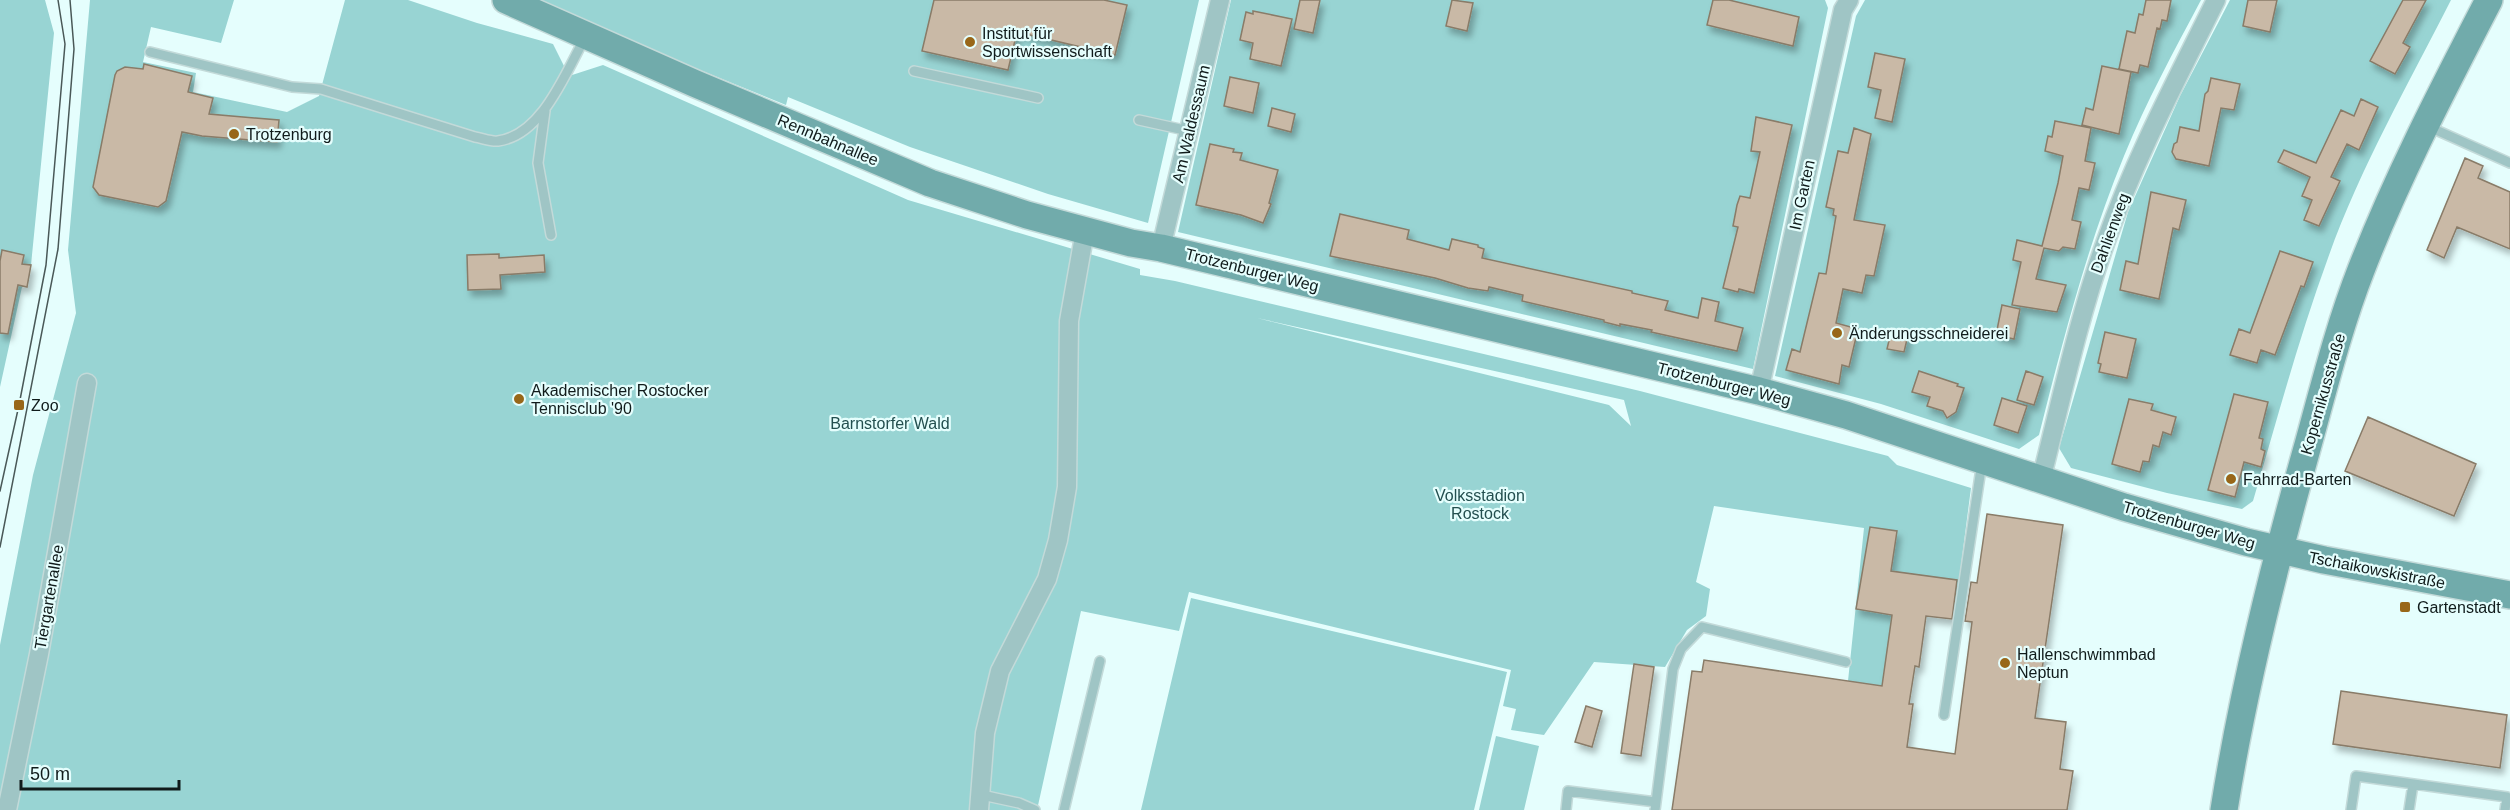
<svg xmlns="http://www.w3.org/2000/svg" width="2510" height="810" viewBox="0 0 2510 810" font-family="Arial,sans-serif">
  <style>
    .green { fill: #98d4d3; fill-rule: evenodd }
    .building { fill: #c9b9a6; stroke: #897b68; stroke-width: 1.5; filter: url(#shadow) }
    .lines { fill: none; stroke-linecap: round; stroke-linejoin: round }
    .lane-casing { stroke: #c3dad9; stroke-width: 12 }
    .street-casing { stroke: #c3dad9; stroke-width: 21 }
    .secondary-casing { stroke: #c3dad9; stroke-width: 30 }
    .lane { stroke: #9fc5c5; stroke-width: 9 }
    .street { stroke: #9fc5c5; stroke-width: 18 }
    .secondary { stroke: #71abab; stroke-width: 27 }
    .tram { stroke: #495857; stroke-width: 1.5 }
    .poi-dot { fill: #986719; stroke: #e5fefd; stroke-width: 2 }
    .labels { text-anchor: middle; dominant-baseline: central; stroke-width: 4.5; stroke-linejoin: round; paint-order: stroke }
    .poi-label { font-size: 16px; fill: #101b1b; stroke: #e5fefd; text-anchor: start }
    .street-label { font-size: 16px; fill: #101b1b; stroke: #e5fefd }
    .park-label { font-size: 16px; fill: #234f4f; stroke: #e5fefd }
  </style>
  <defs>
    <filter id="shadow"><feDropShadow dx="3.5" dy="6" stdDeviation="3" flood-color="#0004"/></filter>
  </defs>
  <rect width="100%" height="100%" fill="#e5fefd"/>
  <path class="green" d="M0,0H45L54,33L31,265L27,287H22L0,387Z
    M90,0H234L221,43L151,27L143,62L196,73L193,92L287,112L319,96L345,0H408L477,23L553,44L569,76L603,65L908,200L1140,269V275L1175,281L1640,391L1888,456L1897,465L1971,488L1954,619L1945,618L1951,580L1894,604L1882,686L1848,681L1864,528L1714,506L1696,582L1710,589L1706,616L1687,630L1665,667L1594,662L1544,735L1511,730L1516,709L1503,706L1511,670L1189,592L1179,631L1081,611L1037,810H0V645L33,475L76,313L68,250ZM1257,318L1624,400L1631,426L1609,405Z
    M539,0H1199L1148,223L1048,194L910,147L788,97L786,105L685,64Z
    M1231,0H1825L1828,8L1753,369L1178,232Z
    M1865,0H2201C2174,51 2146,102 2124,156C2087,246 2063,340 2039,435L2019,449L1881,404L1775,376L1856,16Z
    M2230,0H2451C2408,85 2360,168 2328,258C2299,337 2277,420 2253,501L2242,509L2167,493L2071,468L2059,448L2128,212L2180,96Z
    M1191,598L1507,672L1474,810H1141Z
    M1496,736L1539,746L1524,810H1479Z"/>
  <path class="building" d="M934,0H1104L1127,5L1115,55L1017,32L1008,70L922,51Z
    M1300,0H1320L1313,33L1294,29Z
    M1452,0L1473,3L1467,31L1446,26Z
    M1713,0H1729L1799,17L1793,46L1707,25Z
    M2146,0H2171L2167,21L2162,20L2160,29L2157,28L2148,67L2140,65L2138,73L2119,69L2127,31L2135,33L2139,14L2143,15Z
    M2248,0H2277L2270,32L2243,26Z
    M2403,0H2426L2403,43L2410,47L2395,74L2370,61Z
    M1253,11L1292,19L1281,66L1250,59L1253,43L1240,40L1246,12L1253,14Z
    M1875,53L1905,59L1892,122L1875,118L1881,90L1868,87Z
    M144,64L192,76L188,92L213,98L209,114L279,120L277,142L202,136L182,132L166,201L158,207L99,195L93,187L115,75L117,71L125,67L143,69Z
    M2102,66L2131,72L2119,134L2082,125L2086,108L2093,110Z
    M1230,77L1259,83L1253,113L1224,106Z
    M2211,78L2240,84L2234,110L2221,108L2209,166L2176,159L2172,152L2174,144L2177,142L2180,127L2199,131L2205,94L2208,91Z
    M2361,99L2378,107L2359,150L2347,144L2331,177L2340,181L2319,226L2304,220L2312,200L2302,196L2310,177L2278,162L2284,150L2316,163L2341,110L2354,116Z
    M1272,108L1295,114L1291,132L1268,126Z
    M1756,117L1792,125L1754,293L1739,289L1738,292L1723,288L1738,227L1733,226L1737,205L1740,196L1750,198L1760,152L1751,151Z
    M2055,121L2091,128L2085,161L2095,163L2089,190L2079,188L2072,220L2081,222L2075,249L2063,247L2059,251L2044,248L2036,279L2066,285L2057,312L2012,305L2021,262L2013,260L2017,240L2042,246L2058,183L2063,156L2045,151L2048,136L2052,137Z
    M1854,128L1871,134L1854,220L1885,225L1874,276L1866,275L1862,293L1843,289L1836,323L1858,329L1849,367L1842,365L1839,384L1786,370L1792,349L1800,352L1819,273L1826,274L1836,216L1833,215L1834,209L1826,207L1838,151L1848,153Z
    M1210,144L1234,149L1233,152L1242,153L1240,160L1278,170L1269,203L1271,204L1263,223L1241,215L1196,205Z
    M2465,158L2483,166L2478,178L2510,192V249L2457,227L2444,258L2427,250Z
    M2151,192L2186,200L2179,230L2173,228L2159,299L2120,290L2126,261L2138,264Z
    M1340,214L1409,230L1407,239L1449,250L1452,239L1478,245V247L1484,249L1482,258L1632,291V293L1668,301L1665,310L1698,318L1702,298L1719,302L1715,321L1743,328L1737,351L1651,332L1652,330L1620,324V326L1604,322V320L1522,301L1523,295L1489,287L1488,291L1468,288L1435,278L1330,256Z
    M2,250L24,255L22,264L31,265L27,287L18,285L8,334L0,333V261Z
    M2280,251L2313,262L2304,287L2301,286L2275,355L2261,350L2257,363L2230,355L2239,329L2250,333Z
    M499,254V258L544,255L545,272L500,275L501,289L468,290L467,255Z
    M2002,305L2020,309L2014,339L1996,335Z
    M1891,332L1908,335L1904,352L1887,349Z
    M2105,332L2136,339L2127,378L2099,372L2101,364L2098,363Z
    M1919,371L1958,384L1957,386L1964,388L1956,412L1947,418L1943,411L1927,406L1930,397L1912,392Z
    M2026,371L2043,377L2034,405L2017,400Z
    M2234,394L2268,402L2259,438L2263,439L2261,449L2265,451L2261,467L2244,462L2235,497L2208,490Z
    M2002,398L2027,406L2018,433L1994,425Z
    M2129,399L2153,404L2151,410L2176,417L2171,435L2163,432L2159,447L2153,445L2149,462L2143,461L2140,472L2112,464Z
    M2368,417L2476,464L2454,516L2345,471Z
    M1987,514L2063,525L2035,718L2066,722L2060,769L2073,771L2067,810H1672L1692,671L1702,672L1704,660L1882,686L1892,615L1856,609L1870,527L1897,531L1891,571L1957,580L1952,619L1926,616L1919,667L1915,666L1909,704H1913L1907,747L1955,754L1972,622L1965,621L1971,582L1977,583Z
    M1634,664L1654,667L1641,756L1621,753Z
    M2341,691L2507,715L2500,768L2333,744Z
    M1586,706L1602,711L1592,747L1575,742Z"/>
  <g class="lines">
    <g class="lane-casing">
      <path id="lane" d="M150,52L292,87L321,89L475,137C482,138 491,142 498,141C543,135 566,71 586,36
        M914,71L1038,98
        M545,111L538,163L551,235
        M1139,120L1189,131
        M2427,126L2510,163
        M1944,715L1982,462
        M982,795L1019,803L1035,810
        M1064,810L1100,661
        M1566,810L1568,791L1656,802
        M1655,810L1673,669L1681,649L1702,627L1846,662
        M2351,810L2356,776L2507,797L2505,810
        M2409,810L2413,784"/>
    </g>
    <g class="street-casing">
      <path id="street" d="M1161,248L1220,0
        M1759,391L1843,10L1849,0
        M2041,480C2061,401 2078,319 2106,241C2135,158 2177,79 2216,0
        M7,810L39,654L87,383
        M979,810L985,733L1000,671L1047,579L1058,540L1067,487L1069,321L1085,231"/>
    </g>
    <g class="secondary-casing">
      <path id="secondary" d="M506,0L696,84L930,183L1027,215L1131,243L1161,248L1759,391L1846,415L2124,507L2246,542L2324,560L2510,595
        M2224,810C2243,689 2273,570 2306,452C2323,391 2338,329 2361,270C2397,177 2443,89 2489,0"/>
    </g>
    <use href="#lane" class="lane"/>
    <use href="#street" class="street"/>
    <use href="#secondary" class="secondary"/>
    <path class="tram" d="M0,491L19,405L46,265L65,44L58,0
      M0,547L58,249L74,49L70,0"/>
  </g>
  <g class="poi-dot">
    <circle cx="970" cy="42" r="6"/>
    <circle cx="234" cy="134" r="6"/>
    <circle cx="1837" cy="333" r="6"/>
    <circle cx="519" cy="399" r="6"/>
    <rect x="13" y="399" width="12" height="12" rx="3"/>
    <circle cx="2231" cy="479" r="6"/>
    <rect x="2399" y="601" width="12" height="12" rx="3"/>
    <circle cx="2005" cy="663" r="6"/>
  </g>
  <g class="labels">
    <g class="poi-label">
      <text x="982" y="33">Institut für<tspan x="982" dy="18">Sportwissenschaft</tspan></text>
      <text x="246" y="134">Trotzenburg</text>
      <text x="1849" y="333">Änderungsschneiderei</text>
      <text x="531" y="390">Akademischer Rostocker<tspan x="531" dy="18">Tennisclub '90</tspan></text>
      <text x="31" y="405">Zoo</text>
      <text x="2243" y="479">Fahrrad-Barten</text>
      <text x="2417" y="607">Gartenstadt</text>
      <text x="2017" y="654">Hallenschwimmbad<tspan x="2017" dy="18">Neptun</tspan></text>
    </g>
    <g class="street-label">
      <text transform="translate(1191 124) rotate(-77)">Am Waldessaum</text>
      <text transform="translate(828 140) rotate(23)">Rennbahnallee</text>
      <text transform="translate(1802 195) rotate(-78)">Im Garten</text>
      <text transform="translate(2110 233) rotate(-70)">Dahlienweg</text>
      <text transform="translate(1252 270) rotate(14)">Trotzenburger Weg</text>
      <text transform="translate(1724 384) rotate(14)">Trotzenburger Weg</text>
      <text transform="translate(2323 394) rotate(-74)">Kopernikusstraße</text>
      <text transform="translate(2189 525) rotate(16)">Trotzenburger Weg</text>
      <text transform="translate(2377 570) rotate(11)">Tschaikowskistraße</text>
      <text transform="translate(49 597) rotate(-80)">Tiergartenallee</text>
    </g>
    <g class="park-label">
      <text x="890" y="423">Barnstorfer Wald</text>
      <text x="1480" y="495">Volksstadion<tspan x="1480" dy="18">Rostock</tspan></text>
    </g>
  </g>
  <path d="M21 780v9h158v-9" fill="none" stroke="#101b1b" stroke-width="3"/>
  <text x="30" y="780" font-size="18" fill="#101b1b" stroke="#e5fefd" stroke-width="4.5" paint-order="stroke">50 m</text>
</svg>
